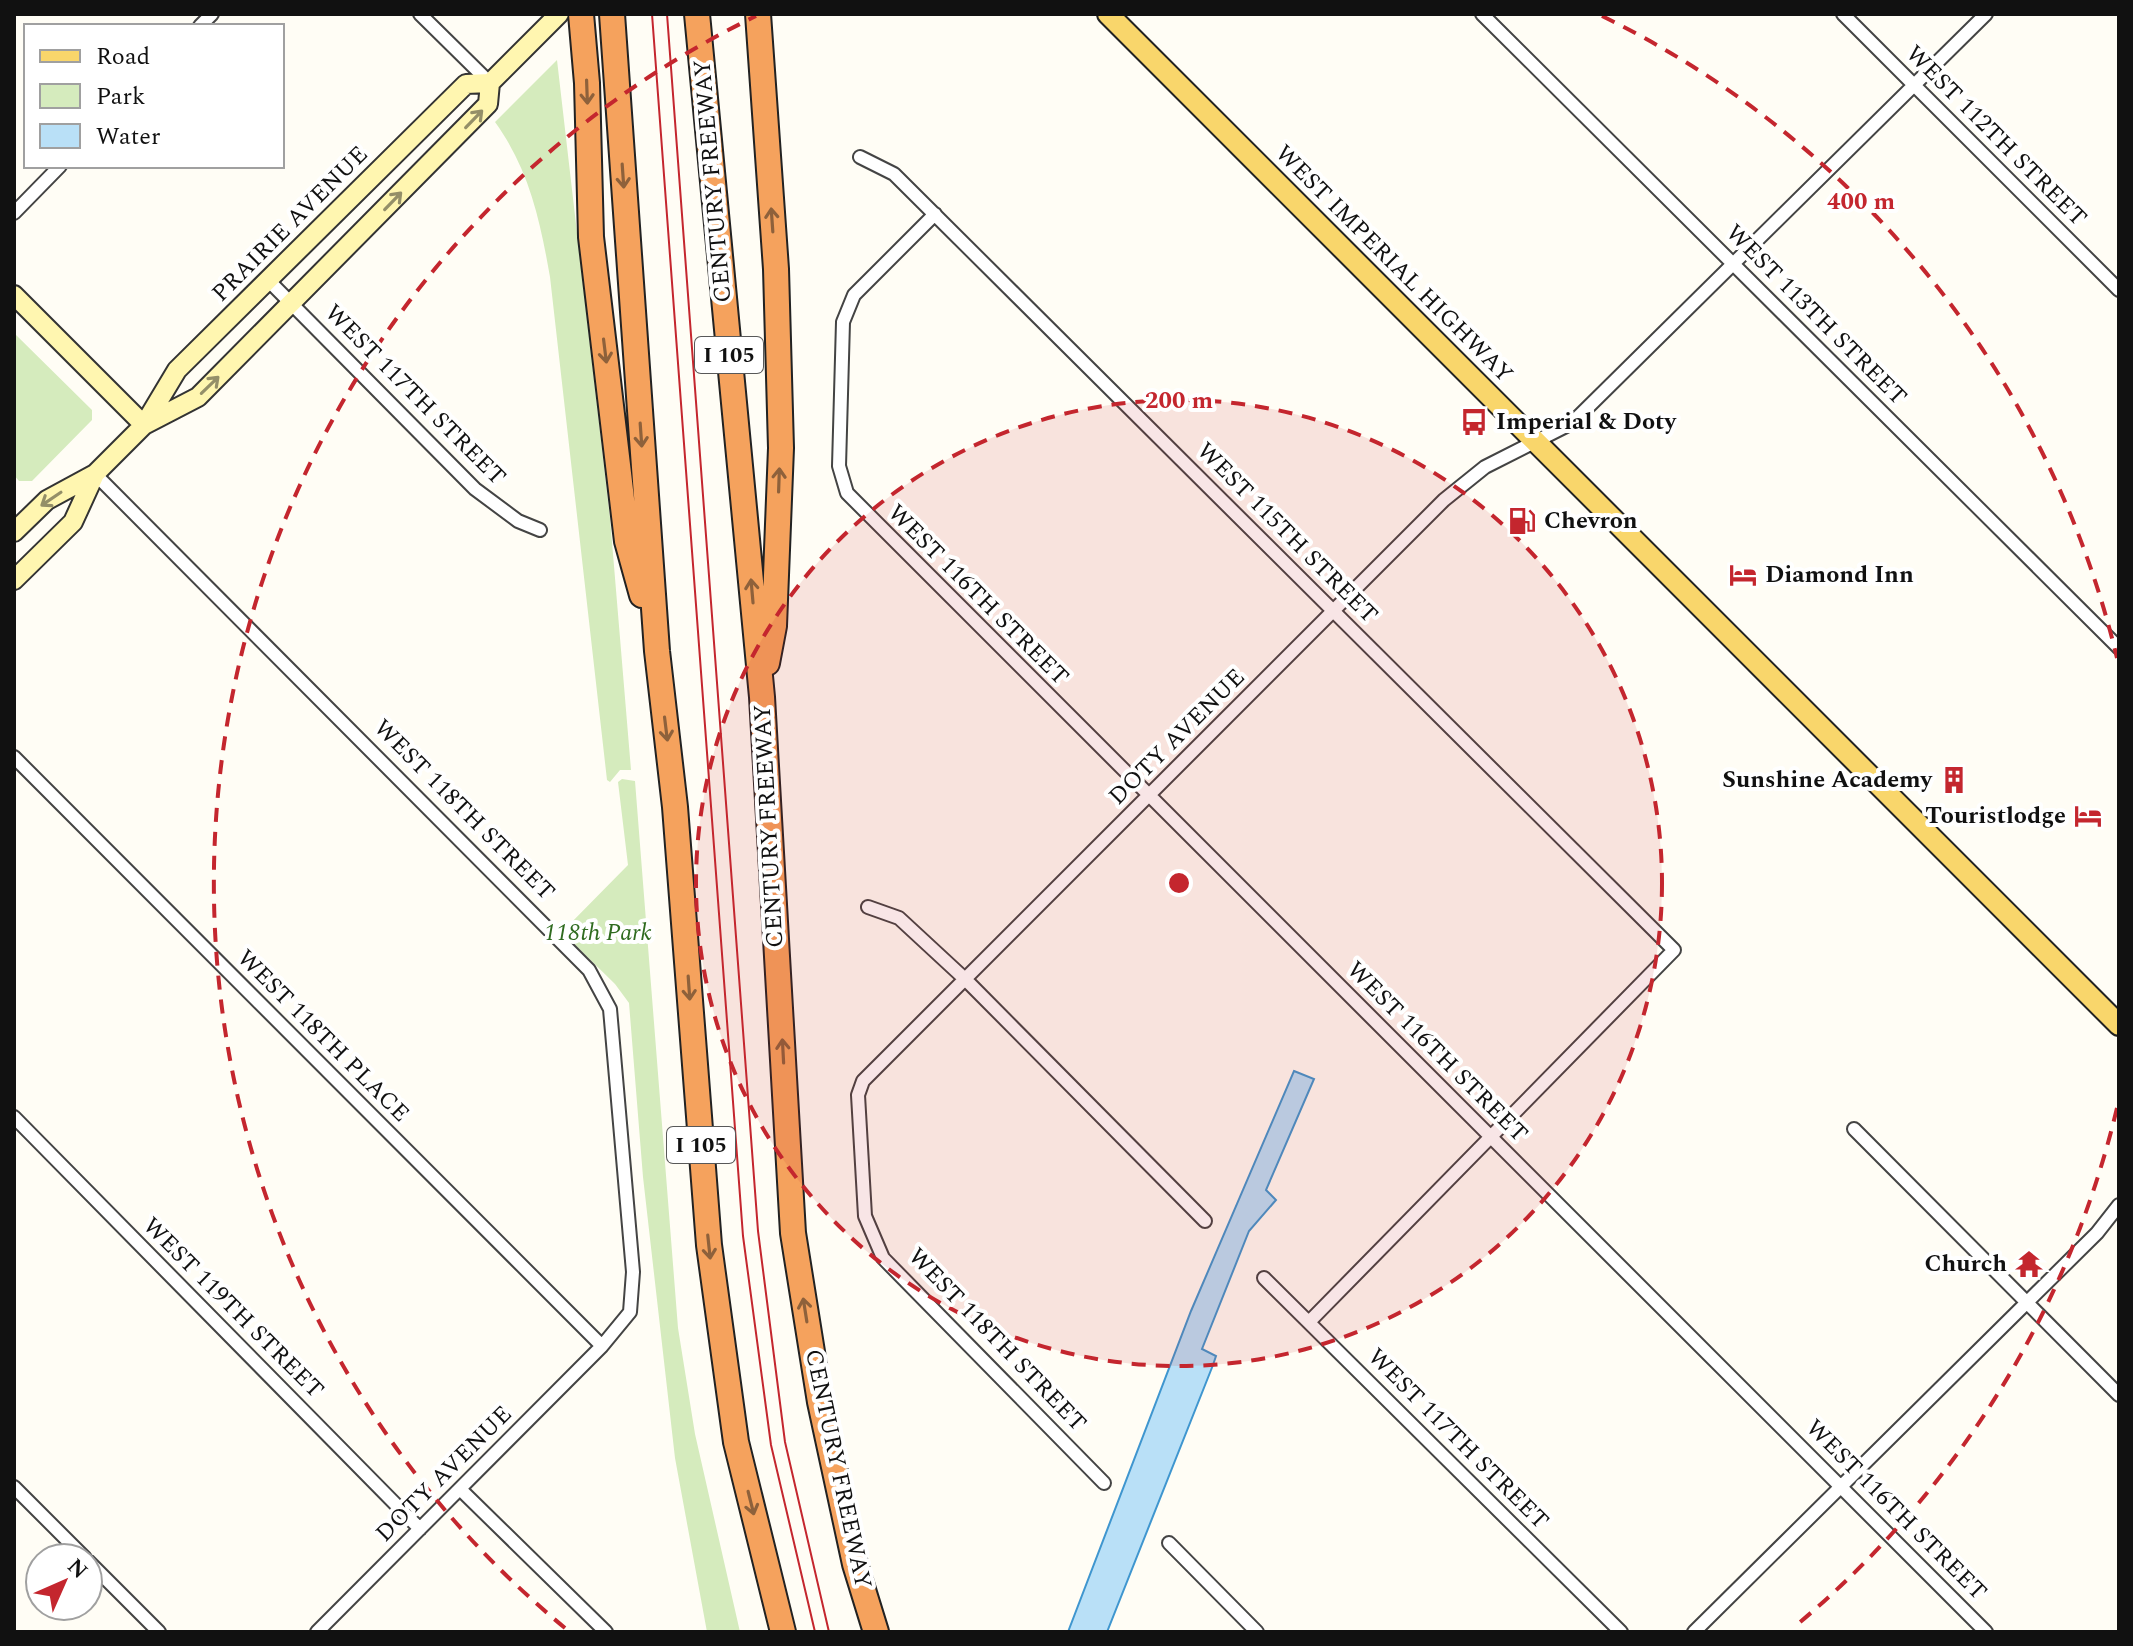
<svg xmlns="http://www.w3.org/2000/svg" width="2133" height="1646" viewBox="0 0 2133 1646" font-family="Spectral,serif">
  <style>
    .green { fill: #d5ebbd }
    .water { fill: #b9e0f7; stroke: #3f96cf; stroke-width: 2 }
    .lines { fill: none; stroke-linecap: round; stroke-linejoin: round }
    .street-casing { stroke: #444; stroke-width: 16 }
    .secondary-casing { stroke: #333; stroke-width: 22 }
    .primary-casing { stroke: #222; stroke-width: 24 }
    .highway-casing { stroke: #222; stroke-width: 28 }
    .street { stroke: #fff; stroke-width: 12 }
    .secondary { stroke: #fff6b0; stroke-width: 18 }
    .primary { stroke: #f9d66b; stroke-width: 20 }
    .highway { stroke: #f5a25d; stroke-width: 24 }
    .tram { stroke: #c4262e; stroke-width: 2 }
    .oneway { stroke: #8e613b }
    .oneway2 { stroke: #948f68 }
    .ring { fill: none; stroke: #c4262e; stroke-width: 4; stroke-dasharray: 14 10 }
    .labels { text-anchor: middle; dominant-baseline: central; stroke-width: 8; stroke-linejoin: round; paint-order: stroke }
    .shield { fill: #fff; stroke: #585858; stroke-width: 2 }
    .shield-label { font-size: 22px; font-weight: bold; fill: #111 }
    .street-label { font-size: 24px; fill: #111; stroke: #fff }
    .poi-label { font-size: 24px; font-weight: bold; fill: #111; stroke: #fff; text-anchor: start }
    .park-label { font-size: 24px; font-style: italic; fill: #2f6b1f; stroke: #fff }
    .centre { fill: #c4262e; stroke: #fff; stroke-width: 4 }
    .ring-label { font-size: 24px; text-anchor: middle; font-weight: bold; fill: #c4262e; stroke: #fff; stroke-width: 8; stroke-linejoin: round; paint-order: stroke }
  </style>
  <rect width="100%" height="100%" fill="#fffdf5"/>
  <path class="green" d="M557,60L610,518L631,770H620L610,782L607,780L550,277C540,220 529,169 495,122Z
    M14,333L92,410V420L32,481H19L14,475Z
    M622,779L635,781L678,1328L695,1434L740,1632H707L675,1458L643,1177L629,1003L615,984L562,932L628,865L618,782Z"/>
  <path class="water" d="M1294,1071L1314,1079L1266,1190L1276,1200L1249,1231L1202,1349L1216,1356L1213,1365L1107,1632H1068L1191,1311Z"/>
  <g class="lines">
    <g class="street-casing">
      <path id="street" d="M420,14L490,83
        M1482,14L2119,648
        M1843,14L2119,290
        M200,26L212,14
        M860,157L894,174L1674,950L1309,1322
        M14,213L60,166
        M935,214L854,295L843,322L839,466L847,493L1986,1632
        M268,280L475,489L518,521L540,530
        M95,474L589,970L610,1009L633,1272L630,1312L602,1346L317,1632
        M14,757L602,1346
        M868,907L899,918L966,980L1205,1221
        M14,1117L420,1529
        M1854,1129L2119,1395
        M1264,1278L1621,1632
        M1104,1483L883,1258L865,1216L858,1095L863,1081L1444,500L1485,467L1572,423L1986,14
        M14,1487L85,1558
        M460,1489L606,1632
        M1169,1543L1257,1632
        M88,1561L159,1632
        M1694,1632L2097,1233L2119,1205"/>
    </g>
    <g class="secondary-casing">
      <path id="secondary" d="M14,295L144,425
        M144,425L198,397L488,104L490,83L559,14
        M14,532L47,500L95,474L144,425L177,370L466,84L490,83
        M14,580L73,522L95,474"/>
    </g>
    <g class="primary-casing">
      <path id="primary" d="M1108,14L2119,1025"/>
    </g>
    <g class="highway-casing">
      <path id="highway" d="M581,14L587,83L591,237L627,541L642,595
        M612,14L657,651L675,807L709,1245L736,1442L783,1632
        M697,14L762,697L793,1233L820,1402L855,1564L876,1632
        M758,14L776,269L781,448L774,626L767,663"/>
    </g>
    <use href="#street" class="street"/>
    <use href="#secondary" class="secondary"/>
    <use href="#primary" class="primary"/>
    <use href="#highway" class="highway"/>
    <path class="tram" d="M652,14L743,1236L771,1445L815,1632
      M667,14L758,1231L785,1442L829,1632"/>
  </g>
  <defs><path id="oneway-shaft" d="M-6 0H5M1.5-3L5.5 0L1.5 3" fill="none" stroke-width="1.6" stroke-linecap="round" stroke-linejoin="round" transform="scale(2)"/></defs>
  <g class="oneway">
    <use href="#oneway-shaft" transform="translate(587 92) rotate(88)"/>
    <use href="#oneway-shaft" transform="translate(623 176) rotate(86)"/>
    <use href="#oneway-shaft" transform="translate(772 220) rotate(-94)"/>
    <use href="#oneway-shaft" transform="translate(605 351) rotate(83)"/>
    <use href="#oneway-shaft" transform="translate(641 435) rotate(86)"/>
    <use href="#oneway-shaft" transform="translate(779 480) rotate(-88)"/>
    <use href="#oneway-shaft" transform="translate(752 591) rotate(-95)"/>
    <use href="#oneway-shaft" transform="translate(666 729) rotate(83)"/>
    <use href="#oneway-shaft" transform="translate(689 988) rotate(86)"/>
    <use href="#oneway-shaft" transform="translate(783 1051) rotate(-93)"/>
    <use href="#oneway-shaft" transform="translate(709 1247) rotate(84)"/>
    <use href="#oneway-shaft" transform="translate(805 1310) rotate(-99)"/>
    <use href="#oneway-shaft" transform="translate(751 1503) rotate(76)"/>
  </g>
  <g class="oneway2">
    <use href="#oneway-shaft" transform="translate(474 119) rotate(-46)"/>
    <use href="#oneway-shaft" transform="translate(393 201) rotate(-46)"/>
    <use href="#oneway-shaft" transform="translate(210 385) rotate(-44)"/>
    <use href="#oneway-shaft" transform="translate(51 499) rotate(146)"/>
  </g>
  <circle cx="1179" cy="883" r="483" fill="#c4262e" fill-opacity=".12"/>
  <g class="ring">
    <circle cx="1179" cy="883" r="483"/>
    <path d="M2117 1108A965 965 0 0 1 1793 1628M565 1628A965 965 0 0 1 756 16M1602 16A965 965 0 0 1 2117 658"/>
  </g>
  <defs>
    <g id="bus-bare" transform="scale(2.16)"><path d="M-5-6H5V4H4V6H2V4H-2V6H-4V4H-5ZM-3.5-4V0h7V-4ZM-3.5 1.2v1.5H-2V1.2ZM2 1.2v1.5H3.5V1.2Z" fill="#c4262e" stroke="#fff" stroke-width="2.5" paint-order="stroke"/></g>
    <g id="fuel-bare" transform="scale(2.16)"><path d="M-5.5-6h7V0h2V4h1.3V-2.5L3-4.5l.8-.8L6-3V5H2.5V1h-1V6h-7ZM-4.2-4.7v3.2H.2V-4.7Z" fill="#c4262e" stroke="#fff" stroke-width="2.5" paint-order="stroke"/></g>
    <g id="hotel-bare" transform="scale(2.16)"><path d="M-6-4.5h1.5V1H6V5H4.5V3h-9V5H-6ZM-4 0a1.8 1.8 0 1 1 3.6 0ZM.5 0V-2.5h3Q6-2.5 6 0Z" fill="#c4262e" stroke="#fff" stroke-width="2.5" paint-order="stroke"/></g>
    <g id="building-bare" transform="scale(2.16)"><path d="M-4-6H4V6H1V3H-1V6H-4ZM-2.5-4.3h1.7v1.8h-1.7ZM.8-4.3h1.7v1.8H.8ZM-2.5-1h1.7V.8h-1.7ZM.8-1h1.7V.8H.8Z" fill="#c4262e" stroke="#fff" stroke-width="2.5" paint-order="stroke"/></g>
    <g id="temple-bare" transform="scale(2.16)"><path d="M0-6L5-2H3V0L6.5 2.5H4V6H1.5V3h-3V6H-4V2.5H-6.5L-3 0V-2H-5Z" fill="#c4262e" stroke="#fff" stroke-width="2.5" paint-order="stroke"/></g>
  </defs>
  <g fill-rule="evenodd">
    <use href="#bus-bare" x="1474" y="422"/>
    <use href="#fuel-bare" x="1522" y="521"/>
    <use href="#hotel-bare" x="1743" y="575"/>
    <use href="#building-bare" x="1954" y="780"/>
    <use href="#hotel-bare" x="2088" y="816"/>
    <use href="#temple-bare" x="2029" y="1264"/>
  </g>
  <g class="labels">
    <g class="shield">
      <rect x="695" y="337" width="68" height="36" rx="6"/>
      <rect x="667" y="1127" width="68" height="36" rx="6"/>
    </g>
    <g class="shield-label">
      <text x="729" y="355">I 105</text>
      <text x="701" y="1145">I 105</text>
    </g>
    <g class="street-label">
      <text transform="translate(1996 136) rotate(45)">WEST 112TH STREET</text>
      <text transform="translate(713 181) rotate(-95)">CENTURY FREEWAY</text>
      <text transform="translate(290 224) rotate(-45)">PRAIRIE AVENUE</text>
      <text transform="translate(1394 264) rotate(45)">WEST IMPERIAL HIGHWAY</text>
      <text transform="translate(1816 315) rotate(45)">WEST 113TH STREET</text>
      <text transform="translate(415 395) rotate(45)">WEST 117TH STREET</text>
      <text transform="translate(1287 533) rotate(45)">WEST 115TH STREET</text>
      <text transform="translate(978 595) rotate(45)">WEST 116TH STREET</text>
      <text transform="translate(1177 737) rotate(-45)">DOTY AVENUE</text>
      <text transform="translate(464 810) rotate(45)">WEST 118TH STREET</text>
      <text transform="translate(769 826) rotate(-93)">CENTURY FREEWAY</text>
      <text transform="translate(323 1036) rotate(45)">WEST 118TH PLACE</text>
      <text transform="translate(1437 1052) rotate(45)">WEST 116TH STREET</text>
      <text transform="translate(233 1308) rotate(45)">WEST 119TH STREET</text>
      <text transform="translate(997 1340) rotate(46)">WEST 118TH STREET</text>
      <text transform="translate(1458 1439) rotate(45)">WEST 117TH STREET</text>
      <text transform="translate(838 1469) rotate(78)">CENTURY FREEWAY</text>
      <text transform="translate(444 1474) rotate(-45)">DOTY AVENUE</text>
      <text transform="translate(1896 1510) rotate(45)">WEST 116TH STREET</text>
    </g>
    <g class="poi-label">
      <text x="1496" y="422">Imperial &amp; Doty</text>
      <text x="1544" y="521">Chevron</text>
      <text x="1765" y="575">Diamond Inn</text>
      <text x="1932" y="780" text-anchor="end">Sunshine Academy</text>
      <text x="2066" y="816" text-anchor="end">Touristlodge</text>
      <text x="2007" y="1264" text-anchor="end">Church</text>
    </g>
    <g class="park-label">
      <text x="598" y="933">118th Park</text>
    </g>
  </g>
  <circle cx="1179" cy="883" r="12" class="centre"/>
  <g class="ring-label">
    <text x="1861" y="209">400 m</text>
    <text x="1179" y="408">200 m</text>
  </g>
  <rect width="2133" height="1646" fill="none" stroke="#111111" stroke-width="32"/>
  <rect x="24" y="24" width="260" height="144" fill="#ffffff" stroke="#a0a0a0" stroke-width="2"/>
  <rect x="40" y="50" width="40" height="12" fill="#f9d66b" stroke="#a0a0a0" stroke-width="2"/>
  <text x="96" y="64" font-size="24" fill="#111111">Road</text>
  <rect x="40" y="84" width="40" height="24" fill="#d5ebbd" stroke="#a0a0a0" stroke-width="2"/>
  <text x="96" y="104" font-size="24" fill="#111111">Park</text>
  <rect x="40" y="124" width="40" height="24" fill="#b9e0f7" stroke="#a0a0a0" stroke-width="2"/>
  <text x="96" y="144" font-size="24" fill="#111111">Water</text>
  <g transform="translate(64 1582) rotate(45)"><circle r="38" fill="#ffffff" stroke="#a0a0a0" stroke-width="2"/>
  <path d="M0-6L14 30L0 20L-14 30Z" fill="#c4262e"/>
  <text y="-12" font-size="22" font-weight="bold" text-anchor="middle" fill="#111111">N</text>
  </g>
</svg>
